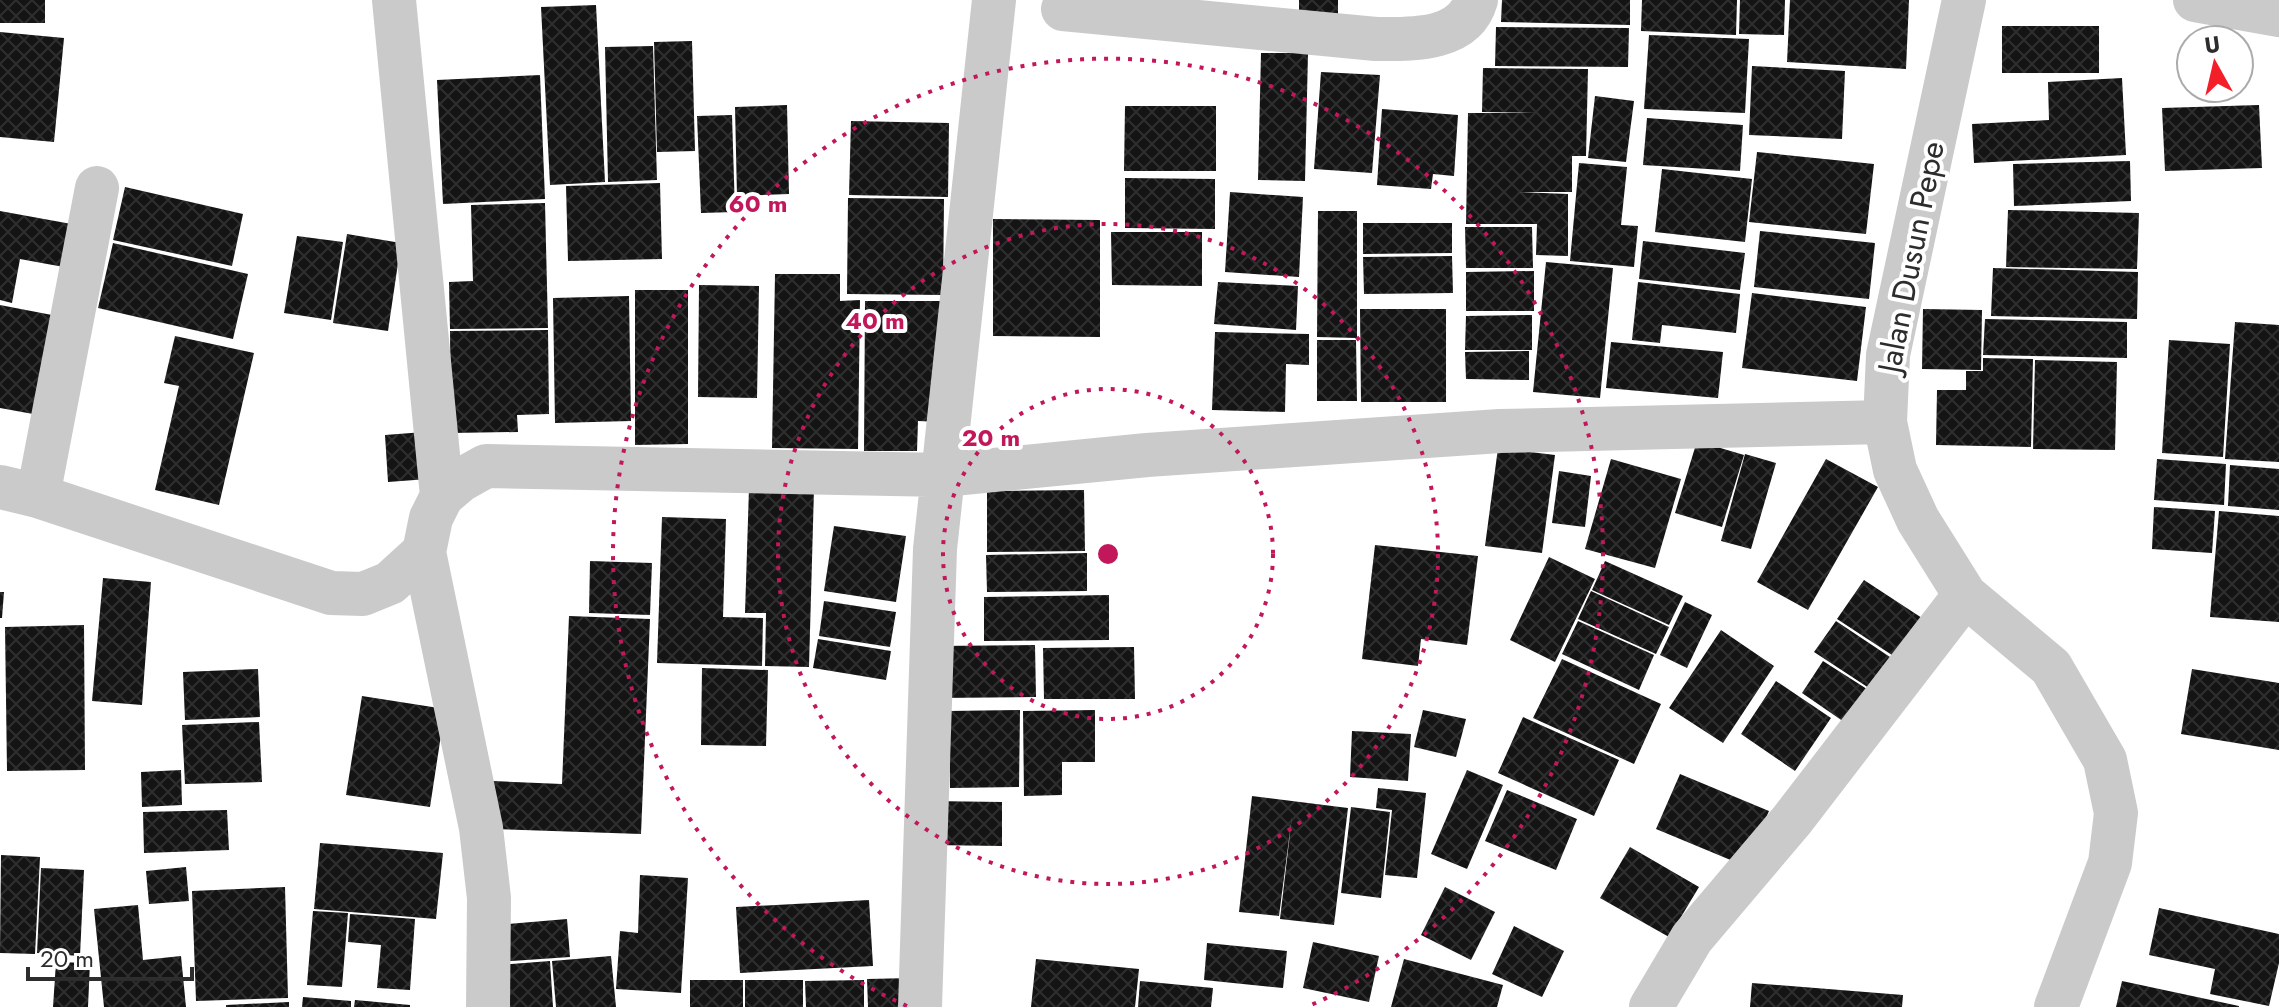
<svg xmlns="http://www.w3.org/2000/svg" width="2279" height="1007" viewBox="0 0 2279 1007" font-family="Jost,sans-serif">
  <style>
    .building { fill: url(#building-cross-hatch) }
    .lines { fill: none; stroke-linecap: round; stroke-linejoin: round }
    .minor { stroke: #cacaca; stroke-width: 44 }
    .ring { fill: none; stroke: #c2185b; stroke-width: 4; stroke-dasharray: 4 8 }
    .labels { text-anchor: middle; dominant-baseline: central; stroke-width: 8; stroke-linejoin: round; paint-order: stroke }
    .street-label { font-size: 32px; fill: #2d2d2d; stroke: #fff }
    .centre { fill: #c2185b; stroke: #fff; stroke-width: 4 }
    .ring-label { font-size: 24px; text-anchor: middle; font-weight: bold; fill: #c2185b; stroke: #fff; stroke-width: 8; stroke-linejoin: round; paint-order: stroke }
  </style>
  <defs>
    <pattern id="building-cross-hatch" width="8" height="8" patternUnits="userSpaceOnUse" patternTransform="scale(2)"><rect width="8" height="8" fill="#141414"/><path d="M0 0l8 8M0 8l8-8" fill="none" stroke="#2e2e2e"/></pattern>
  </defs>
  <rect width="100%" height="100%" fill="#fff"/>
  <path class="building" d="M0,0H45V23H0Z
    M1299,0H1338V22H1299Z
    M1502,0H1630V25L1501,22Z
    M1642,0H1737L1736,35L1641,31Z
    M1740,0H1785L1784,35L1739,34Z
    M1790,0H1909L1906,69L1787,62Z
    M596,5L605,182L550,185L541,7Z
    M2002,26H2099V73H2002Z
    M1496,27L1629,28L1628,67L1495,66Z
    M0,32L64,38L54,142L0,137Z
    M1649,35L1749,39L1745,113L1644,109Z
    M692,41L695,151L657,152L654,42Z
    M653,46L657,180L608,182L605,47Z
    M1261,53H1308L1305,181L1258,180Z
    M1752,66L1845,71L1842,139L1749,135Z
    M1483,68L1588,69L1586,156H1572V192H1518L1568,194V256L1536,255L1537,224H1466L1468,113H1537L1482,112Z
    M1321,72L1380,75L1372,173L1314,169Z
    M540,75L545,199L443,204L437,80Z
    M2122,78L2126,155L1974,163L1972,124L2049,120L2048,82Z
    M1595,96L1634,101L1626,162L1588,158Z
    M787,105L789,194L737,196L735,107Z
    M2259,105L2262,168L2165,171L2162,108Z
    M1125,106H1216V171H1124Z
    M1382,109L1458,115L1454,176L1433,174L1431,189L1377,185Z
    M732,115L735,212L701,213L697,116Z
    M1647,118L1743,125L1740,171L1643,165Z
    M851,121L949,123L948,197L849,195Z
    M1757,152L1874,164L1866,234L1749,222Z
    M2130,161L2131,201L2014,206L2013,164Z
    M1579,163L1627,167L1621,225L1638,226L1634,267L1570,261Z
    M1662,169L1752,179L1745,242L1655,232Z
    M1125,178L1215,179V229L1125,228Z
    M660,183L662,259L568,261L566,186Z
    M125,187L243,214L232,266L113,240Z
    M1230,192L1303,197L1299,277L1225,272Z
    M848,198L944,199L943,295L847,294Z
    M545,203L548,328L450,329L449,282L473,281L471,205Z
    M2008,210L2139,213L2137,269L2006,267Z
    M0,211L77,225L69,268L20,259L12,303L0,300Z
    M1318,211H1357V338L1317,337Z
    M993,219L1100,220V337L993,336Z
    M1363,223H1452V253L1363,254Z
    M1465,227H1532L1533,268H1466Z
    M1760,231L1875,243L1869,299L1754,287Z
    M1111,232H1202V286L1112,285Z
    M347,234L401,243L388,331L333,323Z
    M297,236L343,242L331,320L284,313Z
    M1643,241L1745,253L1740,290L1639,279Z
    M113,243L248,274L233,339L98,308Z
    M1452,256L1453,293L1364,294L1363,257Z
    M1546,262L1613,268L1600,398L1533,392Z
    M1993,268L2138,272L2137,319L1991,316Z
    M1534,271V311H1466V272Z
    M775,274H840V301L860,300L858,449L772,448Z
    M1218,282L1298,286L1296,330L1214,324Z
    M1638,282L1740,294L1736,333L1662,325L1660,343L1632,340Z
    M699,285L759,286L757,398L698,397Z
    M635,290H688V444L635,445Z
    M1752,293L1866,307L1857,381L1742,368Z
    M629,296L631,421L555,423L553,298Z
    M865,301H943L941,422L918,421L917,451H864Z
    M0,305L52,315L33,414L0,408Z
    M1360,309H1446V402H1361Z
    M1923,309L1982,310L1981,370L1922,369Z
    M1532,315V350H1465L1466,316Z
    M1985,319L2127,322V358L1983,355Z
    M2235,322L2279,325V462L2225,459Z
    M548,330L549,414L517,415L518,432L451,433L450,331Z
    M1215,332L1309,334V365L1286,364L1285,412L1212,410Z
    M175,336L254,353L219,505L155,490L179,386L164,383Z
    M1317,340H1356L1357,401H1317Z
    M2169,340L2230,344L2223,457L2162,453Z
    M1611,342L1723,352L1718,398L1606,388Z
    M1529,351V380L1466,379L1465,352Z
    M1983,358L2033,359L2031,447L1936,445L1937,390H1966V371H1983Z
    M2035,360L2117,362L2115,450L2033,449Z
    M424,432L428,479L388,482L385,435Z
    M1697,441L1744,455L1722,527L1675,513Z
    M1498,448L1555,455L1542,553L1485,546Z
    M1745,454L1776,463L1751,549L1721,541Z
    M1611,459L1681,479L1655,568L1585,549Z
    M1826,459L1878,487L1808,610L1757,582Z
    M2157,459L2226,464L2224,505L2154,500Z
    M2230,465L2279,469V510L2228,506Z
    M1559,471L1591,476L1585,527L1552,523Z
    M749,488L814,489L809,667L765,666L766,613H745Z
    M1084,490L1085,551L987,552V491Z
    M2154,507L2215,511L2212,553L2152,549Z
    M2219,511L2279,516V622L2210,617Z
    M662,517L726,519L723,617L763,618L762,666L657,663Z
    M834,526L906,536L896,602L824,591Z
    M1375,545L1478,556L1467,645L1421,639L1418,666L1362,659Z
    M1087,553V591L987,592L986,555Z
    M1549,557L1595,579L1555,662L1510,640Z
    M590,561L652,563L650,615L589,613Z
    M1605,561L1683,596L1669,625L1592,590Z
    M103,578L151,582L142,705L92,701Z
    M1864,580L1922,618L1895,657L1837,619Z
    M1591,591L1669,627L1656,654L1578,619Z
    M0,592H4L2,618H0Z
    M1109,595V640L984,641V597Z
    M824,601L896,612L890,647L819,636Z
    M1685,602L1712,615L1687,668L1660,655Z
    M569,616L650,619L641,834L492,829L493,781L562,784Z
    M1578,621L1654,655L1639,690L1562,654Z
    M1836,621L1893,659L1872,690L1814,652Z
    M84,625L85,770L7,771L5,627Z
    M1721,630L1774,666L1723,743L1669,708Z
    M818,639L891,651L886,680L813,668Z
    M1035,645L1036,697L937,698L936,646Z
    M1134,647L1135,699H1044L1043,648Z
    M1562,659L1661,704L1634,764L1533,718Z
    M1823,661L1870,691L1847,724L1802,693Z
    M702,668L768,670L766,746L701,745Z
    M258,669L260,717L185,720L183,672Z
    M2192,669L2279,683V750L2181,734Z
    M1776,681L1831,718L1795,771L1741,734Z
    M362,696L445,709L430,807L346,795Z
    M1020,710L1019,787L950,788L949,711Z
    M1095,710V762H1062V795L1024,796L1023,711Z
    M1423,710L1466,719L1456,757L1414,747Z
    M1523,717L1619,760L1594,816L1498,773Z
    M259,722L262,782L185,784L182,725Z
    M1352,731L1411,734L1408,781L1350,777Z
    M181,770L182,805L142,807L141,772Z
    M1467,770L1503,785L1467,869L1431,854Z
    M1680,774L1769,811L1745,866L1656,829Z
    M1378,788L1426,793L1417,878L1385,875L1392,810L1376,808Z
    M1507,790L1577,819L1556,870L1485,841Z
    M1252,796L1348,808L1334,925L1280,919L1292,816L1279,916L1239,912Z
    M930,801L1002,802V846L930,845Z
    M1351,807L1390,812L1381,898L1341,893Z
    M227,810L229,850L144,853L143,812Z
    M320,843L443,853L436,919L314,909Z
    M1630,847L1699,887L1669,937L1600,898Z
    M1,855L40,857L35,954L0,953Z
    M186,867L189,901L149,904L146,871Z
    M41,868L84,870L80,956L37,953Z
    M640,875L688,878L681,993L616,989L620,931L638,933Z
    M285,887L288,998L196,1001L192,891Z
    M1445,887L1495,912L1471,960L1421,935Z
    M869,900L873,966L740,973L736,907Z
    M138,905L143,960L181,956L186,1007H104L94,909Z
    M2159,908L2279,934V963L2269,1006L2210,994L2215,969L2149,955Z
    M313,911L348,913L342,987L307,985Z
    M350,914L415,919L410,990L377,988L381,945L348,942Z
    M567,919L570,957L498,962L496,925Z
    M1514,926L1564,951L1542,997L1492,974Z
    M1313,942L1379,956L1369,1002L1303,988Z
    M1207,943L1287,951L1283,988L1204,980Z
    M611,956L616,1007H556L552,961Z
    M1036,959L1139,969L1135,1007H1031Z
    M1404,959L1503,985L1497,1007H1391Z
    M550,961L553,1007H500L497,965Z
    M56,962L90,963L88,1007H53Z
    M911,978L912,1007H868L867,979Z
    M690,980H743V1007H690Z
    M745,980H803V1007H745Z
    M864,980V1007H806L805,981Z
    M1140,981L1213,988L1211,1007H1138Z
    M2122,981L2239,1006V1007H2116Z
    M1752,983L1903,995L1902,1007H1750Z
    M303,997L351,1001V1007H302Z
    M355,1000L410,1005V1007H354Z
    M289,1002V1007H226V1005Z"/>
  <g class="lines">
    <path class="minor" d="M394,0L442,496
      M994,0L943,475L1147,455L1500,431L1885,422
      M1964,0L1888,355L1885,422L1895,470L1918,520L1965,595L2051,667L2105,760L2116,813L2110,863L2056,1007
      M2195,0L2279,15
      M1063,9L1376,39C1410,39 1464,42 1476,0
      M0,487L38,496L331,593L363,594L390,583L424,552L431,518L442,496L461,480L486,466L943,475L935,549L920,1007
      M38,496L97,188
      M424,552L481,828L489,898L488,1007
      M1651,1007L1692,938L1792,820L1965,595"/>
  </g>
  <g class="ring">
    <circle cx="1108" cy="554" r="165"/>
    <circle cx="1108" cy="554" r="330"/>
    <path d="M907 1006A495 495 0 1 1 1309 1006"/>
  </g>
  <g class="labels">
    <g class="street-label">
      <text transform="translate(1911 257) rotate(-79)">Jalan Dusun Pepe</text>
    </g>
  </g>
  <circle cx="1108" cy="554" r="12" class="centre"/>
  <g class="ring-label">
    <text x="758" y="212">60 m</text>
    <text x="875" y="329">40 m</text>
    <text x="991" y="446">20 m</text>
  </g>
  <g transform="translate(2215 64) rotate(352)"><circle r="38" fill="#ffffff" stroke="#ababab" stroke-width="2"/>
  <path d="M0-6L14 30L0 20L-14 30Z" fill="#f41e29"/>
  <text y="-12" font-size="22" font-weight="bold" text-anchor="middle" fill="#2d2d2d">U</text>
  </g>
  <path d="M28 967v12h164v-12" fill="none" stroke="#2d2d2d" stroke-width="4"/>
  <text x="40" y="967" font-size="24" fill="#2d2d2d" stroke="#ffffff" stroke-width="6" paint-order="stroke">20 m</text>
</svg>
